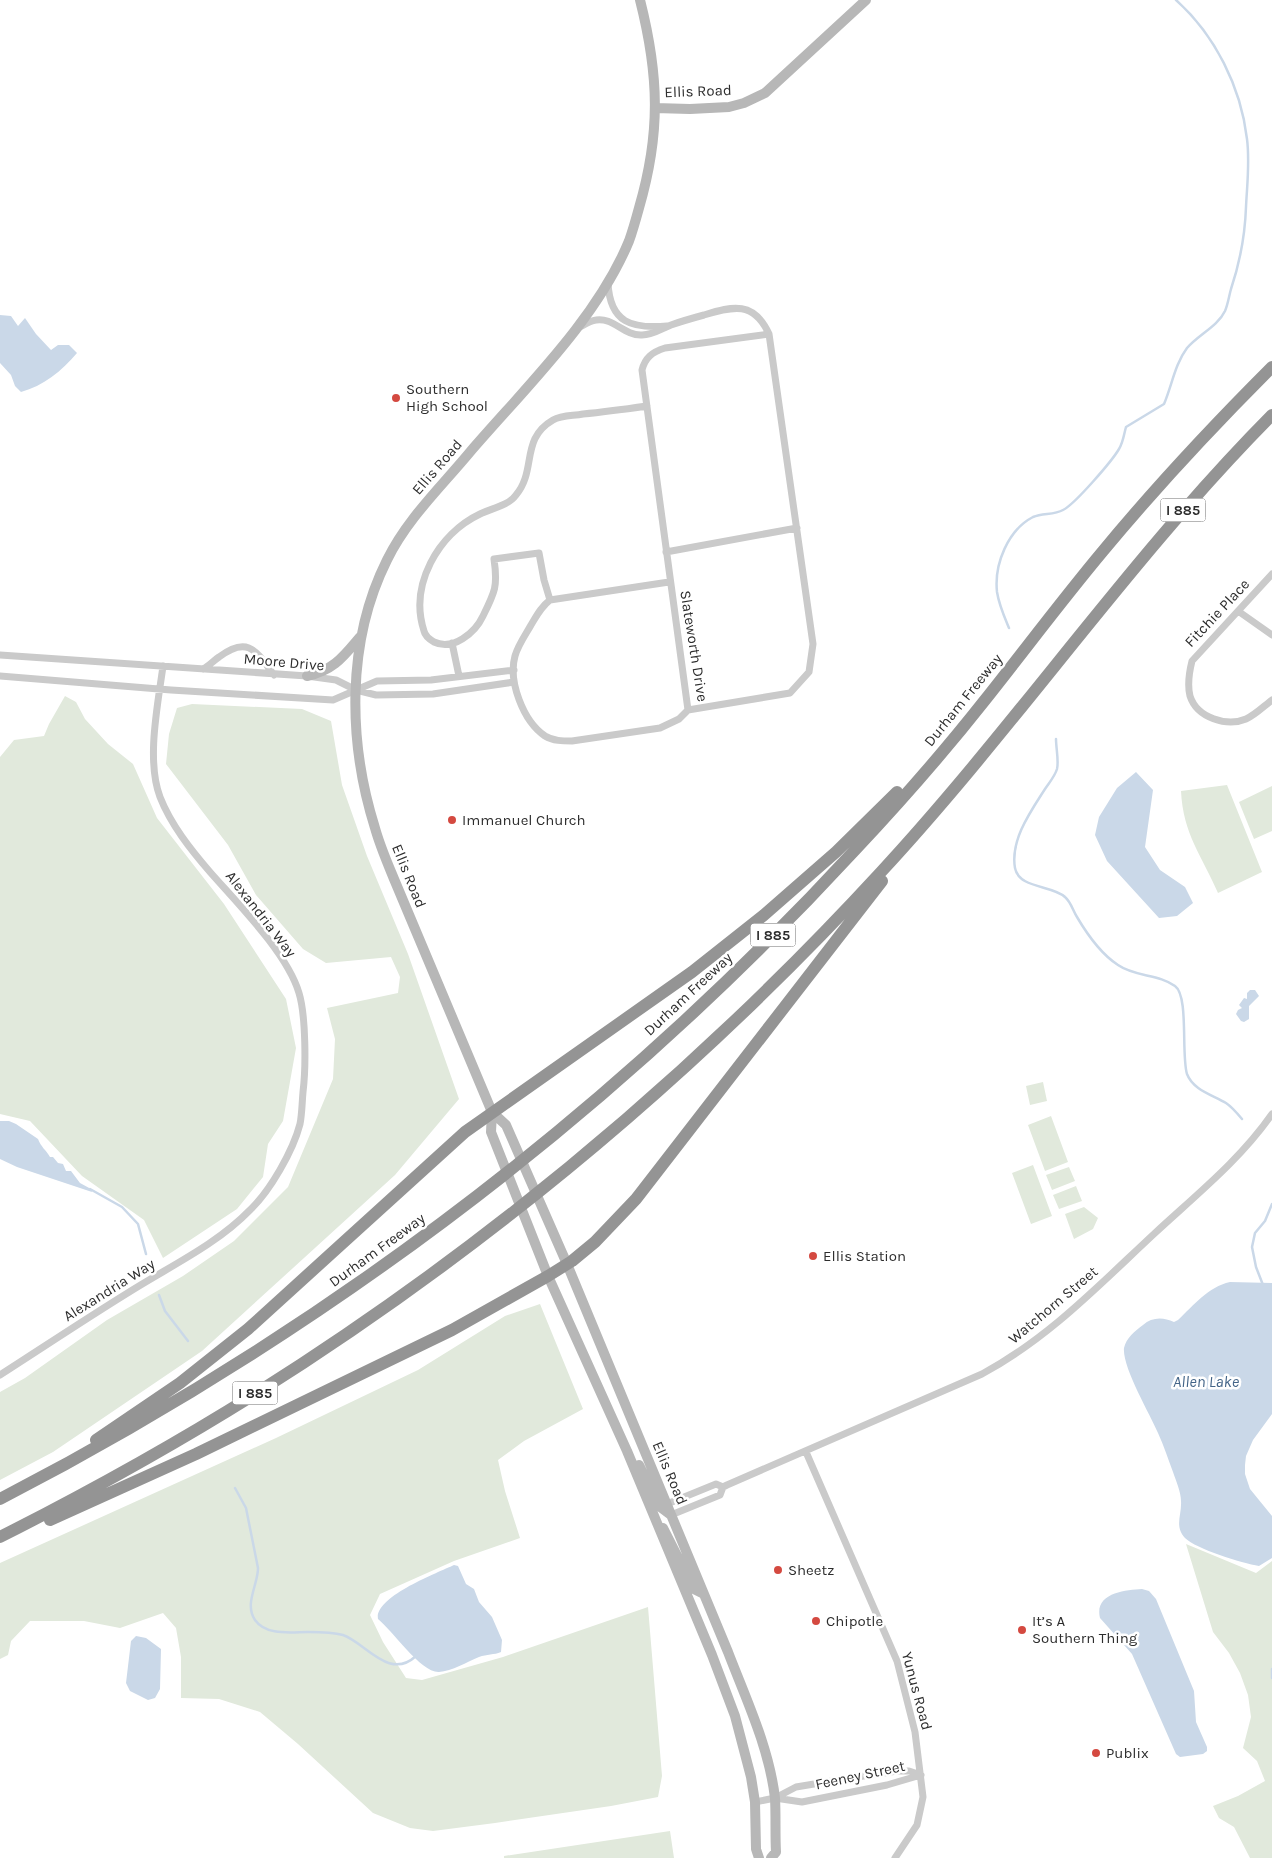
<svg xmlns="http://www.w3.org/2000/svg" width="1272" height="1858" viewBox="0 0 1272 1858" font-family="Karla,sans-serif">
  <style>
    .green { fill: #e1e9dc }
    .water { fill: #cad8e8 }
    .lines { fill: none; stroke-linecap: round; stroke-linejoin: round }
    .stream { stroke: #cad8e8; stroke-width: 2.5 }
    .street { stroke: #cacaca; stroke-width: 7 }
    .secondary { stroke: #b7b7b7; stroke-width: 10 }
    .highway { stroke: #949494; stroke-width: 12 }
    .poi-dot { fill: #d44940; stroke: #fff; stroke-width: 2 }
    .labels { text-anchor: middle; dominant-baseline: central; stroke-width: 5; stroke-linejoin: round; paint-order: stroke }
    .shield { fill: #fff; stroke: #6c6c6c; stroke-width: 1 }
    .shield-label { font-size: 14px; font-weight: bold; fill: #2d2d2d }
    .street-label { font-size: 15px; fill: #2d2d2d; stroke: #fff }
    .poi-label { font-size: 15px; fill: #2d2d2d; stroke: #fff; text-anchor: start }
    .water-label { font-size: 16px; font-style: italic; fill: #436487; stroke: #fff }
  </style>
  <rect width="100%" height="100%" fill="#fff"/>
  <path class="green" d="M65,696L76,702L85,719L108,744L133,764L157,818L224,904L286,999L296,1048L283,1121L268,1144L263,1177L237,1209L163,1258L144,1220L82,1176L30,1121L0,1114V757L14,740L44,736L49,724Z
    M192,704L302,709L331,721L342,785L367,856L408,954L459,1099L395,1175L202,1351L53,1452L0,1480V1392L25,1378L107,1320L183,1276L234,1241L288,1187L333,1079L335,1039L327,1008L398,993L400,977L391,957L326,963L303,949L256,895L228,845L166,764L169,734L177,708Z
    M1227,785L1262,872L1218,893C1202,856 1183,834 1181,791Z
    M1272,786V831L1254,839L1239,802Z
    M1043,1082L1047,1101L1030,1105L1026,1086Z
    M1051,1116L1068,1162L1045,1171L1028,1125Z
    M1033,1165L1052,1216L1031,1224L1012,1173Z
    M1069,1167L1075,1181L1052,1190L1046,1175Z
    M1076,1186L1082,1201L1059,1209L1053,1195Z
    M1084,1207L1098,1218L1093,1229L1074,1239L1065,1214Z
    M540,1304L583,1409L524,1441L498,1460L505,1491L520,1538L454,1561L380,1594L370,1615L383,1642L406,1678L422,1680L503,1657L648,1607L662,1776L658,1797L611,1806L495,1823L433,1831L410,1828L373,1813L298,1744L260,1712L219,1699L181,1698V1657L176,1628L163,1613L120,1628L84,1621H30L11,1641L8,1655L0,1659V1563L276,1438L418,1370L505,1316Z
    M1186,1544L1256,1573L1272,1561V1858H1250L1234,1827L1219,1818L1213,1806L1238,1796L1265,1781L1257,1761L1243,1748L1251,1717L1248,1695L1240,1673L1229,1653L1213,1632Z
    M670,1831L674,1858H504V1856Z"/>
  <path class="water" d="M0,315L11,316L18,326L25,318L36,334L51,350L58,345H69L77,353C62,371 43,386 21,392L15,386L11,375L0,363Z
    M1136,772L1153,790L1145,847L1160,870L1185,887L1193,903L1177,916L1159,918L1107,861L1095,835L1099,817L1117,788Z
    M1250,990H1255L1259,996L1249,1006V1019L1244,1022L1241,1021L1236,1014L1238,1010L1242,1008L1239,1005L1244,998L1247,999V993Z
    M0,1121H9L16,1124L38,1139C41,1147 46,1150 50,1157H53L58,1163L63,1164L66,1171H71L80,1183L91,1189L92,1192L17,1167L0,1159Z
    M1230,1282L1272,1283V1414L1253,1440L1246,1456L1245,1465V1474L1250,1489L1272,1516V1558L1259,1566C1242,1563 1196,1549 1185,1538C1174,1526 1182,1515 1181,1501C1181,1492 1176,1481 1173,1472C1168,1459 1164,1446 1158,1433C1150,1414 1122,1367 1124,1348C1126,1338 1135,1331 1143,1325C1152,1317 1163,1317 1174,1322L1178,1320C1194,1305 1208,1287 1230,1282Z
    M454,1565L458,1566L466,1584L474,1589L479,1602L492,1617L502,1640L501,1652C494,1655 487,1654 479,1657C467,1662 452,1671 439,1672C421,1673 392,1630 378,1619C374,1597 437,1573 454,1565Z
    M1142,1589L1149,1591L1156,1599L1194,1691L1196,1722L1207,1747V1751L1203,1754L1180,1757L1176,1754L1132,1654L1100,1618C1094,1593 1125,1590 1142,1589Z
    M136,1636L146,1638L161,1649L160,1689L155,1698L148,1700L130,1691L126,1683L131,1641Z"/>
  <g class="lines">
    <path class="stream" d="M1009,628C1004,616 999,605 997,592C994,564 1008,530 1033,517C1043,513 1054,515 1063,510C1075,504 1112,461 1119,449C1123,443 1124,434 1126,427L1164,404C1172,385 1175,364 1187,348C1198,335 1218,326 1225,311C1228,304 1229,296 1231,289C1240,262 1245,236 1246,207C1247,185 1250,162 1247,139C1241,87 1215,35 1176,0
      M1056,739C1056,748 1059,761 1057,769C1055,776 1049,783 1045,789C1031,811 1010,840 1015,868C1019,889 1053,885 1065,897C1071,902 1073,911 1077,917C1087,934 1101,954 1118,965C1135,977 1159,974 1175,986C1189,996 1181,1055 1187,1074C1193,1090 1213,1095 1226,1103C1232,1107 1237,1113 1242,1119
      M90,1189L122,1207L138,1224L146,1254
      M1263,1285L1256,1267L1252,1247L1255,1233L1265,1221L1272,1204
      M159,1295L165,1311L188,1341
      M235,1488L246,1508L258,1568C258,1585 244,1604 255,1620C266,1636 291,1632 308,1632C319,1632 332,1632 343,1635C366,1643 389,1681 416,1656
      M1272,1669V1678"/>
    <path class="street" d="M608,283C610,323 632,329 667,326
      M578,328C584,325 589,321 596,320C613,317 624,336 642,335C653,335 661,329 671,325C682,321 693,318 704,315C733,306 754,301 769,334L813,644L809,672L790,693L688,710
      M666,552L797,528
      M1272,574L1192,661C1189,673 1187,684 1190,696C1197,718 1227,727 1246,719C1255,715 1264,706 1272,700
      M669,582L550,600C541,607 537,615 531,625C526,634 518,645 515,656C508,681 523,721 545,736C553,741 563,741 572,741L660,728L679,719L688,710
      M550,600L544,580L539,553L494,559C498,586 495,592 483,616C475,633 453,651 434,642C429,639 425,636 424,631C409,585 438,534 480,514C492,508 508,506 516,495C537,470 520,439 553,420C562,415 573,416 583,414C604,412 626,409 647,406
      M1238,611L1272,635
      M452,643L459,676
      M0,655L307,676L336,680L356,690L376,695L433,694L514,682
      M203,669C209,666 213,661 219,657C248,635 256,651 274,675
      M0,676L171,690L333,700L377,681L431,680L514,670
      M688,710L642,370C645,358 652,352 665,348L769,334
      M0,1375C42,1348 84,1320 126,1294C168,1267 215,1246 250,1210C270,1191 293,1151 300,1124C302,1114 302,1103 303,1092C306,1068 306,1016 299,993C287,953 238,904 210,872C191,850 171,825 160,797C146,760 158,704 163,666
      M806,1452L897,1661L915,1732L923,1797L917,1825L895,1858
      M667,1504L716,1484L723,1487L727,1485L982,1374C1049,1338 1100,1284 1155,1233C1196,1195 1240,1160 1272,1114
      M671,1515L720,1495L723,1487
      M775,1798L802,1802L887,1785L921,1775
      M755,1802L775,1798L796,1787L844,1779L897,1771H909L921,1775"/>
    <path class="secondary" d="M640,0C659,75 661,133 639,208C636,219 633,230 629,241C597,319 525,388 470,452C441,487 407,519 387,560C346,642 348,742 375,828C380,846 387,862 394,879L492,1112L506,1125L567,1264L728,1652C746,1699 769,1747 775,1798C776,1816 775,1834 776,1852L771,1858
      M655,108L690,109L729,107L744,103L765,93L866,0
      M307,676C334,670 343,657 360,637
      M492,1112L491,1132L548,1276L627,1451L712,1655L735,1716L751,1777L755,1802L756,1849L759,1858
      M639,1465L659,1506L671,1515
      M663,1528L694,1589L704,1594"/>
    <path class="highway" d="M96,1440L180,1383L248,1329L465,1132L692,972L764,915L836,852L897,792
      M0,1499C322,1332 609,1117 855,850C900,802 944,752 985,700C1024,651 1062,600 1103,551C1156,487 1213,426 1272,367
      M50,1520L196,1454L452,1330L548,1276L572,1261L595,1242L636,1199L882,881
      M0,1537C87,1493 172,1446 255,1394C485,1249 697,1072 881,872C1017,725 1130,558 1272,415"/>
  </g>
  <g class="poi-dot">
    <circle cx="396" cy="398" r="5"/>
    <circle cx="452" cy="820" r="5"/>
    <circle cx="813" cy="1256" r="5"/>
    <circle cx="778" cy="1570" r="5"/>
    <circle cx="816" cy="1621" r="5"/>
    <circle cx="1022" cy="1630" r="5"/>
    <circle cx="1096" cy="1753" r="5"/>
  </g>
  <g class="labels">
    <g class="shield">
      <rect x="1160.5" y="498.5" width="45" height="23" rx="4"/>
      <rect x="750.5" y="923.5" width="45" height="23" rx="4"/>
      <rect x="232.5" y="1381.5" width="45" height="23" rx="4"/>
    </g>
    <g class="shield-label">
      <text x="1183" y="510">I 885</text>
      <text x="773" y="935">I 885</text>
      <text x="255" y="1393">I 885</text>
    </g>
    <g class="street-label">
      <text transform="translate(698 91) rotate(-2)">Ellis Road</text>
      <text transform="translate(437 467) rotate(-49)">Ellis Road</text>
      <text transform="translate(1217 613) rotate(-47)">Fitchie Place</text>
      <text transform="translate(694 646) rotate(81)">Slateworth Drive</text>
      <text transform="translate(284 662) rotate(5)">Moore Drive</text>
      <text transform="translate(963 700) rotate(-51)">Durham Freeway</text>
      <text transform="translate(409 876) rotate(68)">Ellis Road</text>
      <text transform="translate(261 914) rotate(52)">Alexandria Way</text>
      <text transform="translate(688 994) rotate(-43)">Durham Freeway</text>
      <text transform="translate(377 1250) rotate(-36)">Durham Freeway</text>
      <text transform="translate(109 1290) rotate(-32)">Alexandria Way</text>
      <text transform="translate(1053 1305) rotate(-40)">Watchorn Street</text>
      <text transform="translate(670 1473) rotate(67)">Ellis Road</text>
      <text transform="translate(917 1691) rotate(75)">Yunus Road</text>
      <text transform="translate(860 1775) rotate(-12)">Feeney Street</text>
    </g>
    <g class="poi-label">
      <text x="406" y="389">Southern<tspan x="406" dy="17">High School</tspan></text>
      <text x="462" y="820">Immanuel Church</text>
      <text x="823" y="1256">Ellis Station</text>
      <text x="788" y="1570">Sheetz</text>
      <text x="826" y="1621">Chipotle</text>
      <text x="1032" y="1621">It’s A<tspan x="1032" dy="17">Southern Thing</tspan></text>
      <text x="1106" y="1753">Publix</text>
    </g>
    <g class="water-label">
      <text x="1206" y="1381">Allen Lake</text>
    </g>
  </g>
</svg>
